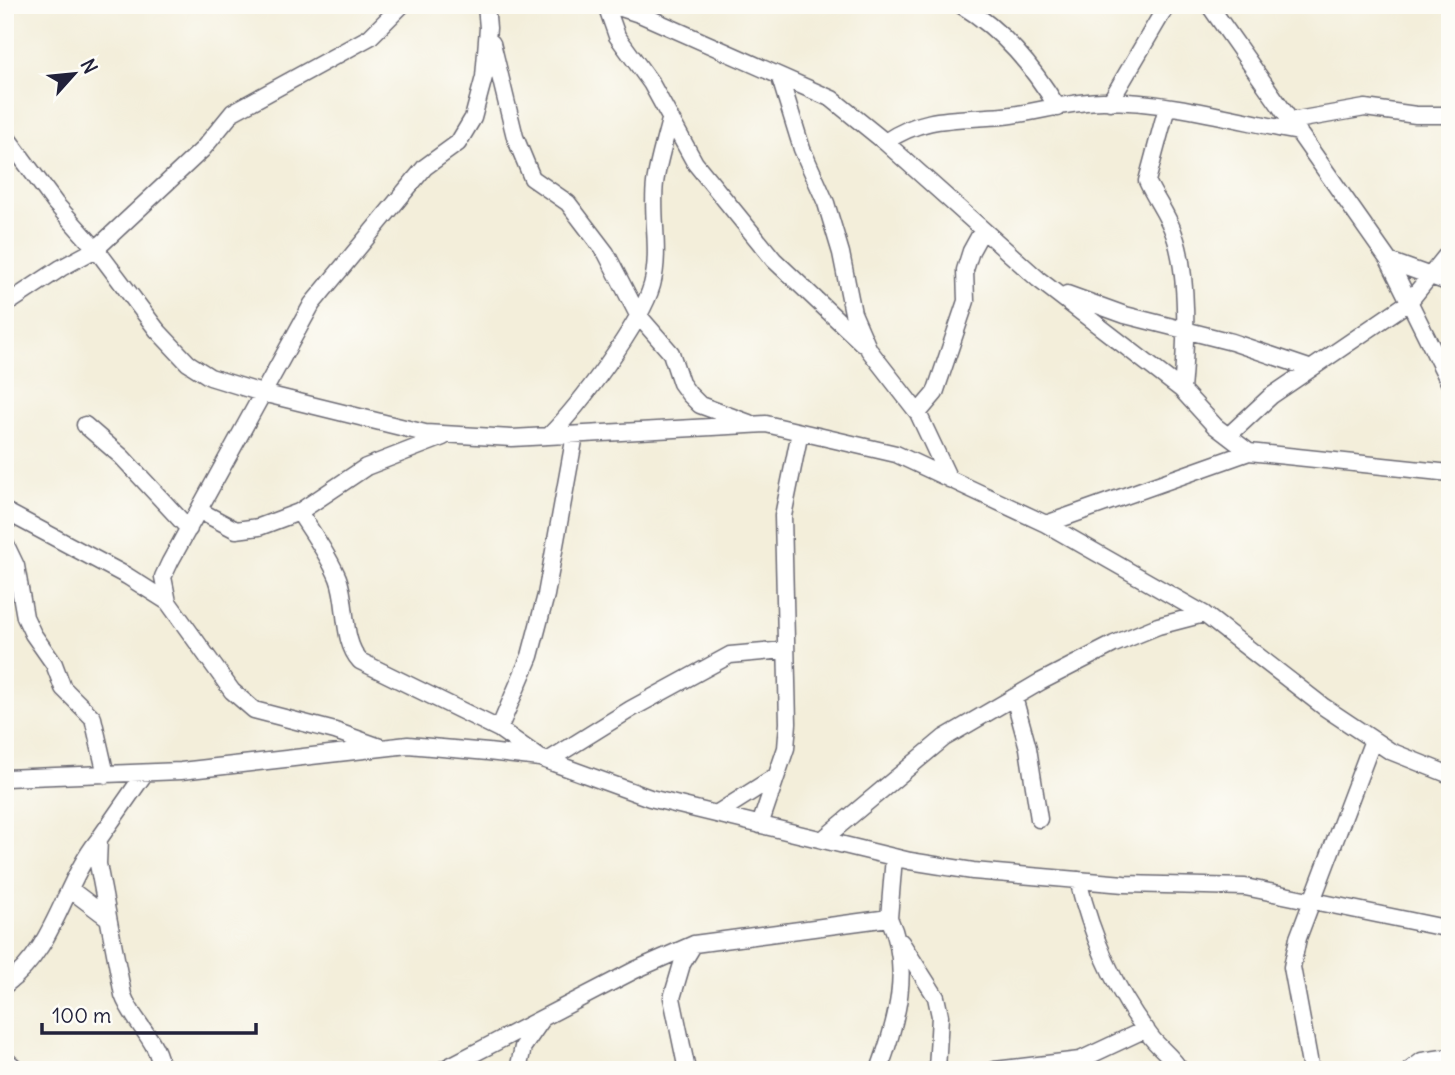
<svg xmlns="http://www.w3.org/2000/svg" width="1455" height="1075" viewBox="0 0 1455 1075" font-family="Delius,sans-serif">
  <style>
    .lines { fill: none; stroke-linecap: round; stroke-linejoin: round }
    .minor-casing { stroke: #6b6973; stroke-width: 19 }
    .minor { stroke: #fff; stroke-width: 16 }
  </style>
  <rect width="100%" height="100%" fill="#fdfcf7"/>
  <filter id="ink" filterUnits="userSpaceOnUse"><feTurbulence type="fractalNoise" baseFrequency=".0143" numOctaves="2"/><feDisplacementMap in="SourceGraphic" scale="14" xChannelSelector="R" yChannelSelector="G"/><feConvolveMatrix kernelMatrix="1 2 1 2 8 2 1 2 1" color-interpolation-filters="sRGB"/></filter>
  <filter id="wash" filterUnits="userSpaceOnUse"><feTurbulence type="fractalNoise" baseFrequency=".00686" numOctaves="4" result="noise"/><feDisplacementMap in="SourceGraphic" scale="28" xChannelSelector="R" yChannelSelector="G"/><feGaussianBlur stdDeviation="1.57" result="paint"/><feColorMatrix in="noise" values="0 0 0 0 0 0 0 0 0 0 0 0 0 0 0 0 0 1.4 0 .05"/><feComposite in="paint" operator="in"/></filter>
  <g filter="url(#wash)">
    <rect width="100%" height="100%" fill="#f3eeda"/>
  </g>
  <g filter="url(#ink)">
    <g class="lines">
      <g class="minor-casing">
        <path id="minor" d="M606,5L617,36L651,83L695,163L774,260L862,343
          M612,5L642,15L832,99L885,142L1038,279L1182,390L1215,426L1249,452
          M961,5C1004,31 1032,66 1058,108
          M1209,5L1389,261L1450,384
          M492,43L515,137L532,178L568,203L606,253L638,315L671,353L681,383L689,394L700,405L749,423
          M780,78L802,149L826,203L841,253L853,313L869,350L918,413L949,479
          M1110,102L1167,5
          M1167,107L1147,181C1155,199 1168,215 1174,234C1189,275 1186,346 1182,390
          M1291,121L1365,108L1416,115H1450
          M5,135L55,203L96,249L157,330L188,363L210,377L262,393L425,433L512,438L766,424L896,454L1046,524L1204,614L1324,707L1390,751L1450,775
          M885,142C925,115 956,120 1003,116C1036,113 1070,101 1103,101C1169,101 1235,120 1299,132
          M1389,261L1450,283
          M1067,294L1125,315L1232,342L1309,368
          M5,305L61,268L96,249L202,150L233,112L370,37L402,5
          M918,413L935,393L966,301L965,270L971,251L982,231
          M85,425L122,457L189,529
          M549,436C578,407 641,324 652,285C661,251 651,217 655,183C658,162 665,140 670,120
          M1228,436L1271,396L1409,302L1450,251
          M5,511L127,576L168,602L232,691L254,710L335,731L380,747
          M200,511L236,530L259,527L299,512L366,467L443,437
          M299,512C313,534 328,554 338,578C348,603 341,640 360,661L499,729L540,758
          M1046,524L1249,452L1450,473
          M5,543L16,566L25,617L33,634L54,664L63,688L93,718L106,775
          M168,602L163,577L170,562L312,304L425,167L458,143L473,118L484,77L488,28L486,5
          M1014,697L1028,748L1039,819
          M499,729L530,656L546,595L575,435
          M549,760L631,709L730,655L785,650
          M145,773L99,839L98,864L123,995C132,1021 160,1042 161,1070
          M5,778L181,771L408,745L488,752L540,758L650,798L910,861L973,871L1124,884L1245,887L1450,929
          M716,814L776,776
          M760,825L786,748L788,723L783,516L800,432
          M822,840L944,738L1040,682L1114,644L1158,626L1204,614
          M1078,880C1092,937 1115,991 1151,1037C1160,1049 1173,1057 1180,1070
          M71,890L108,918
          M901,942L936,997L940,1016L937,1070
          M5,985C56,948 62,885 99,839
          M5,1059L18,1070
          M442,1070L635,970L694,944L889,918L894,857
          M518,1070L523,1047L541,1021
          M687,1070L672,998L682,964L694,944
          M879,1070C897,1021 912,967 889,918
          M995,1070L1080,1060L1146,1029
          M1311,1070L1292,967L1298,938L1373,740
          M1410,1070L1422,1061L1450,1057"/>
      </g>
      <use href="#minor" class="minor"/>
    </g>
  </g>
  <rect width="1455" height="1075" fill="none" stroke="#fdfcf7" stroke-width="28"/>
  <g transform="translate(74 74) rotate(63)" stroke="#fdfcf7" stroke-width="5" paint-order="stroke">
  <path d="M0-5L12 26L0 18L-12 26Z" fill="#22223b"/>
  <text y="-10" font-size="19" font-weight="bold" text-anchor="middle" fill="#22223b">N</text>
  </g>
  <path d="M42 1023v10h214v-10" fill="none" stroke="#22223b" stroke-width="3.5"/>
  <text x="52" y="1023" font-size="21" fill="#22223b" stroke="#fdfcf7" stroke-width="5" paint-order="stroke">100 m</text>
</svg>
